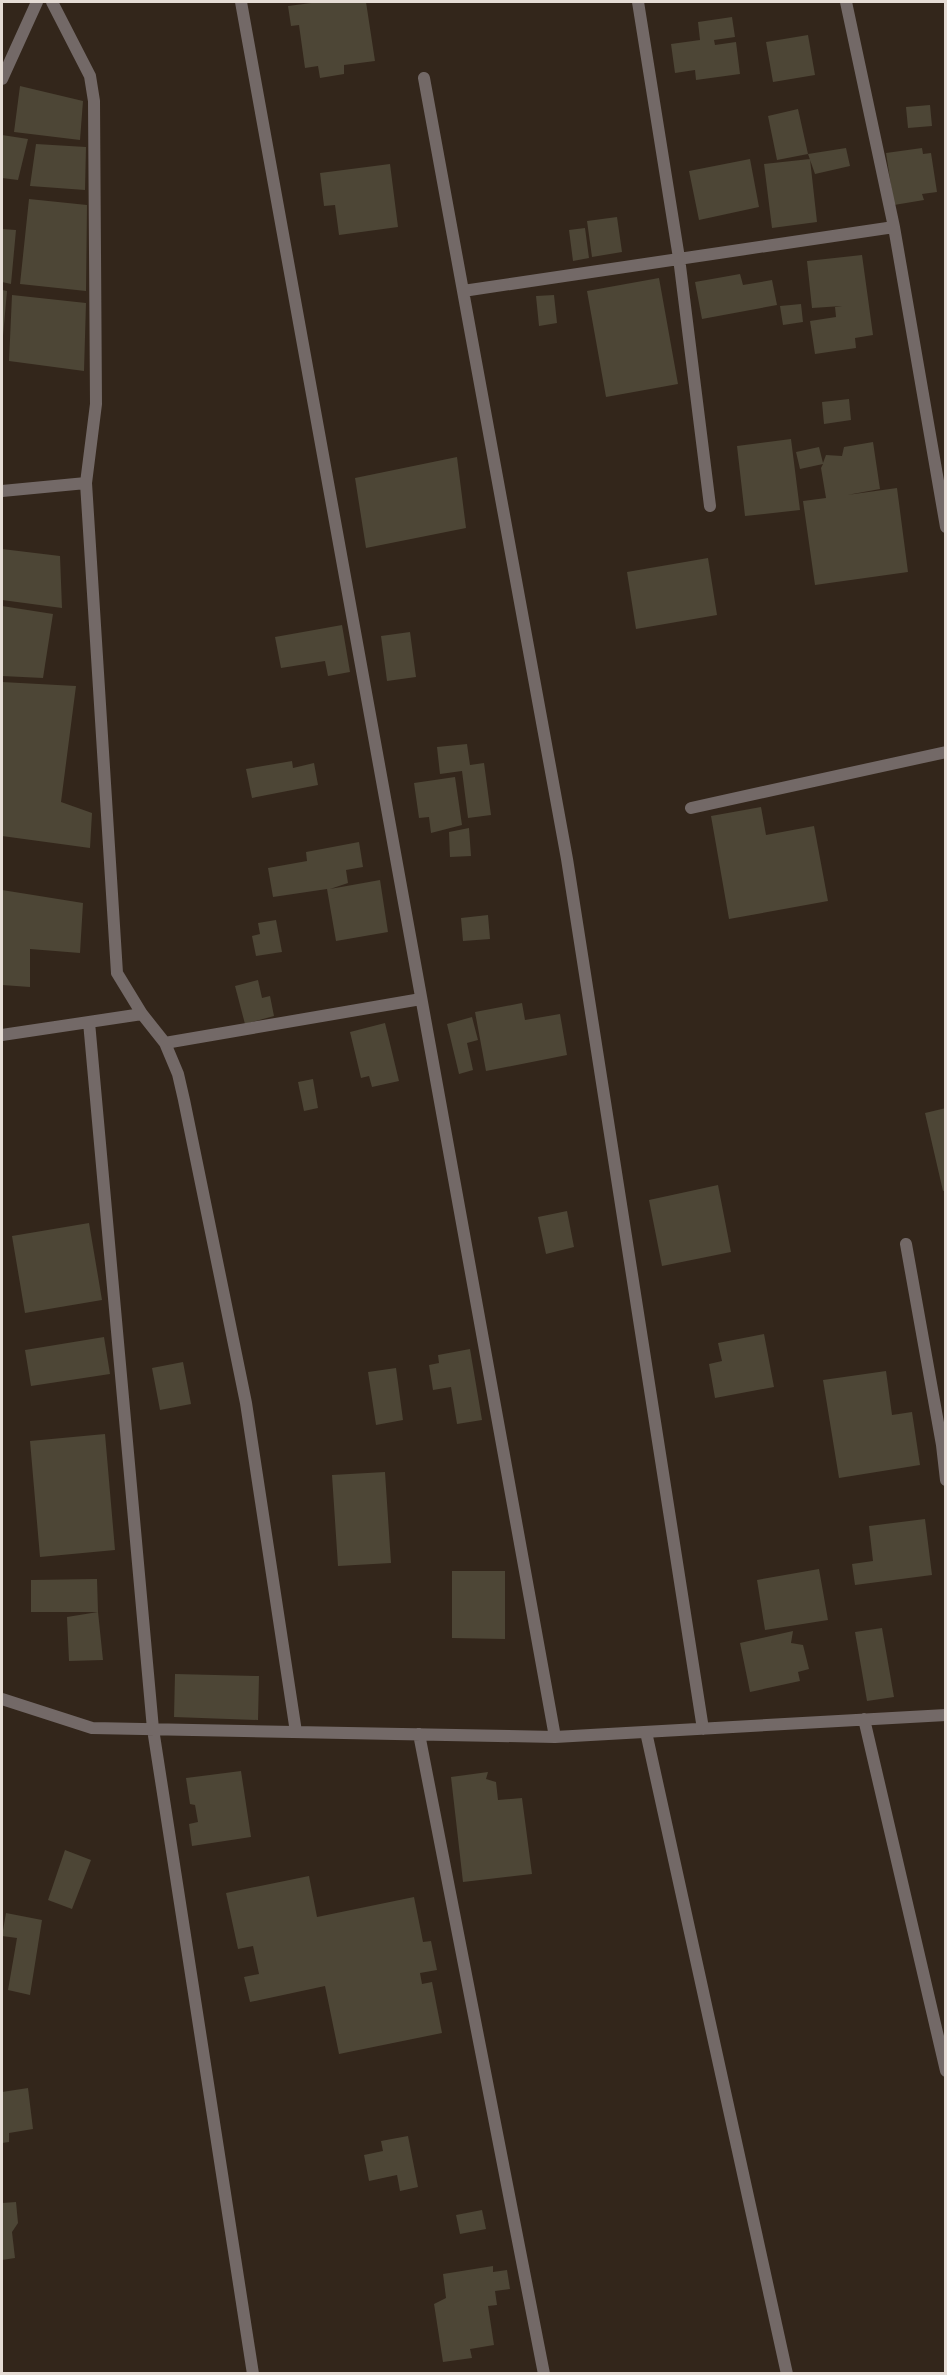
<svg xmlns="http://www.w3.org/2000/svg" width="947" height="2375" viewBox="0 0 947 2375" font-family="'Public Sans',sans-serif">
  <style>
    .building { fill: #4d4636 }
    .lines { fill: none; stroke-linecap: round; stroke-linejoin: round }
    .street { stroke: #736967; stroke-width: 12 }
  </style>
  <rect width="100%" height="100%" fill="#33261b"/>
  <path class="building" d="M319,2H366L375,61L344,65V74L320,78L318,66L305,68L299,25L291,26L288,6Z
    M732,17L735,37L714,40L715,45L736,42L740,74L696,80L695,70L675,73L671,44L700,40L698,22Z
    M808,35L815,75L773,82L766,42Z
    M20,86L83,101L80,140L14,132Z
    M930,105L932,126L908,128L906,107Z
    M798,109L808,154L777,160L768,116Z
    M2,135L28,139L18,180L2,178Z
    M36,144L86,147L85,190L30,186Z
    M846,148L850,166L815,174L808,154Z
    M922,148L923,154L931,153L937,192L922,194L924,200L894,205L886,153Z
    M750,159L759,207L699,220L689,171Z
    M810,159L817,222L772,228L764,164Z
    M390,164L398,227L339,235L335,205L324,206L320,173Z
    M29,199L87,205L86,291L20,284Z
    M617,217L622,252L592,257L587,221Z
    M585,228L589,258L573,261L569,230Z
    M2,229L16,230L11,284L2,282Z
    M862,255L873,335L855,338L856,348L815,354L810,321L836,317L835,307L842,306L812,308L807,261Z
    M740,274L743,285L772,280L777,305L702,319L695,282Z
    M659,278L678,384L606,397L587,291Z
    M2,290L7,291L3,336H2Z
    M12,295L86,303L84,371L9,361Z
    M554,295L557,323L539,326L536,296Z
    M801,304L803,322L783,325L780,306Z
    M849,399L851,420L824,424L822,402Z
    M791,439L800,510L745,516L737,446Z
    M873,442L880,489L847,495L897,488L908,572L815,585L803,501L826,498L821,468L823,464L800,469L796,452L819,447L823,463L826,455L842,456L844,447Z
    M457,457L466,528L366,548L355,478Z
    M2,549L60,556L62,608L2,600Z
    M708,558L717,615L636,629L627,572Z
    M2,606L53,614L43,678L2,676Z
    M342,625L350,672L328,676L325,661L281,668L275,637Z
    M410,632L416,677L387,681L381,636Z
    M2,682L76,686L61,802L92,813L90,848L2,836Z
    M467,744L470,765L484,763L491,815L468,818L462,771L440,774L437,747Z
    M292,761L293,768L314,763L318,785L252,798L246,769Z
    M455,777L462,825L431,833L429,817L419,818L414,783Z
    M761,807L766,835L814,826L828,901L729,919L711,816Z
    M469,828L471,856L450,857L449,832Z
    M359,842L363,867L346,870L348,883L330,889L380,880L388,932L336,941L327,889L273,897L268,868L307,861L306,852Z
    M2,890L83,903L80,953L30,949V987L2,985Z
    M488,915L490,939L463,941L461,918Z
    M276,920L282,952L256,956L252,936L260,934L258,923Z
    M258,980L262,998L270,996L274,1016L245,1024L235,986Z
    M522,1003L525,1020L560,1014L567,1055L486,1071L475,1012Z
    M472,1017L478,1040L467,1043L473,1070L459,1074L447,1024Z
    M385,1023L399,1081L372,1087L369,1076L361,1078L350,1032Z
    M313,1079L318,1108L304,1111L298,1082Z
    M946,1108V1190L943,1191L925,1113Z
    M718,1185L731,1252L662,1266L649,1200Z
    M567,1211L574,1247L546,1254L538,1217Z
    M89,1223L102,1300L25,1313L12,1236Z
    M764,1334L774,1387L715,1398L709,1364L722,1361L718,1343Z
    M104,1337L110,1374L31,1386L25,1350Z
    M470,1349L482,1420L457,1424L451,1387L433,1390L429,1365L439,1363L438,1355Z
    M183,1362L191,1404L160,1410L152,1368Z
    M396,1368L403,1420L376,1425L368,1372Z
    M886,1371L892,1415L912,1412L920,1465L839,1478L823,1380Z
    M105,1434L115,1550L40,1557L30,1441Z
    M385,1472L391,1563L338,1566L332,1475Z
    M925,1519L932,1575L855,1585L852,1564L873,1561L869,1526Z
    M819,1569L828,1620L765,1630L757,1580Z
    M452,1571H505V1639L452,1638Z
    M97,1579L98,1612H31V1580Z
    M98,1612L103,1660L69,1661L67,1617Z
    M882,1628L894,1697L867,1701L855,1632Z
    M793,1631L791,1643L803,1645L809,1669L798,1672L800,1681L750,1692L740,1643Z
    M175,1674L259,1676L258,1720L174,1717Z
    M241,1771L251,1837L192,1846L189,1824L198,1822L195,1805L190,1804L186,1778Z
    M488,1772L486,1779L496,1782L498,1800L522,1798L532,1874L463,1882L451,1777Z
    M65,1850L91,1860L72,1909L48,1900Z
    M309,1876L317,1917L414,1897L423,1942L431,1941L437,1970L420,1973L422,1984L432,1982L442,2033L339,2054L325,1986L250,2002L244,1977L259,1974L253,1946L238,1949L226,1893Z
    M6,1913L42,1920L30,1995L8,1990L17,1938L2,1936Z
    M28,2088L33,2129L9,2133V2142L2,2143V2092Z
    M408,2136L418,2187L400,2191L397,2175L369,2181L364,2155L383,2151L381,2141Z
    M16,2202L18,2223L12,2232L15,2258L2,2260V2203Z
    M482,2210L486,2229L460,2234L456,2215Z
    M493,2266V2272L507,2270L510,2289L495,2291L497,2305L488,2306L494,2345L470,2349L472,2358L443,2362L434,2304L446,2298L443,2274Z"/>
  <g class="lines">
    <path class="street" d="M52,2L90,76L94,101L96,404L86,483L117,973L142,1014L165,1043L178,1074L184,1100L246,1403L296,1732
      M241,2L555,1737
      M638,2L679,258L710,506
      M846,2L894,227L946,527
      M424,78L567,859L703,1729
      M2,79L37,2
      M463,291L894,227
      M2,491L86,483
      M691,808L946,752
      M89,1022L153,1729L253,2374
      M2,1035L142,1014
      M165,1043L421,999
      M906,1244L942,1445L946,1480
      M2,1699L92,1728L555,1737L946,1715
      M864,1719L946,2071
      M646,1732L787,2374
      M419,1734L544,2374"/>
  </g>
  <rect width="947" height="2375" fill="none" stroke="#e5dcd5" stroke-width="6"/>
</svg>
